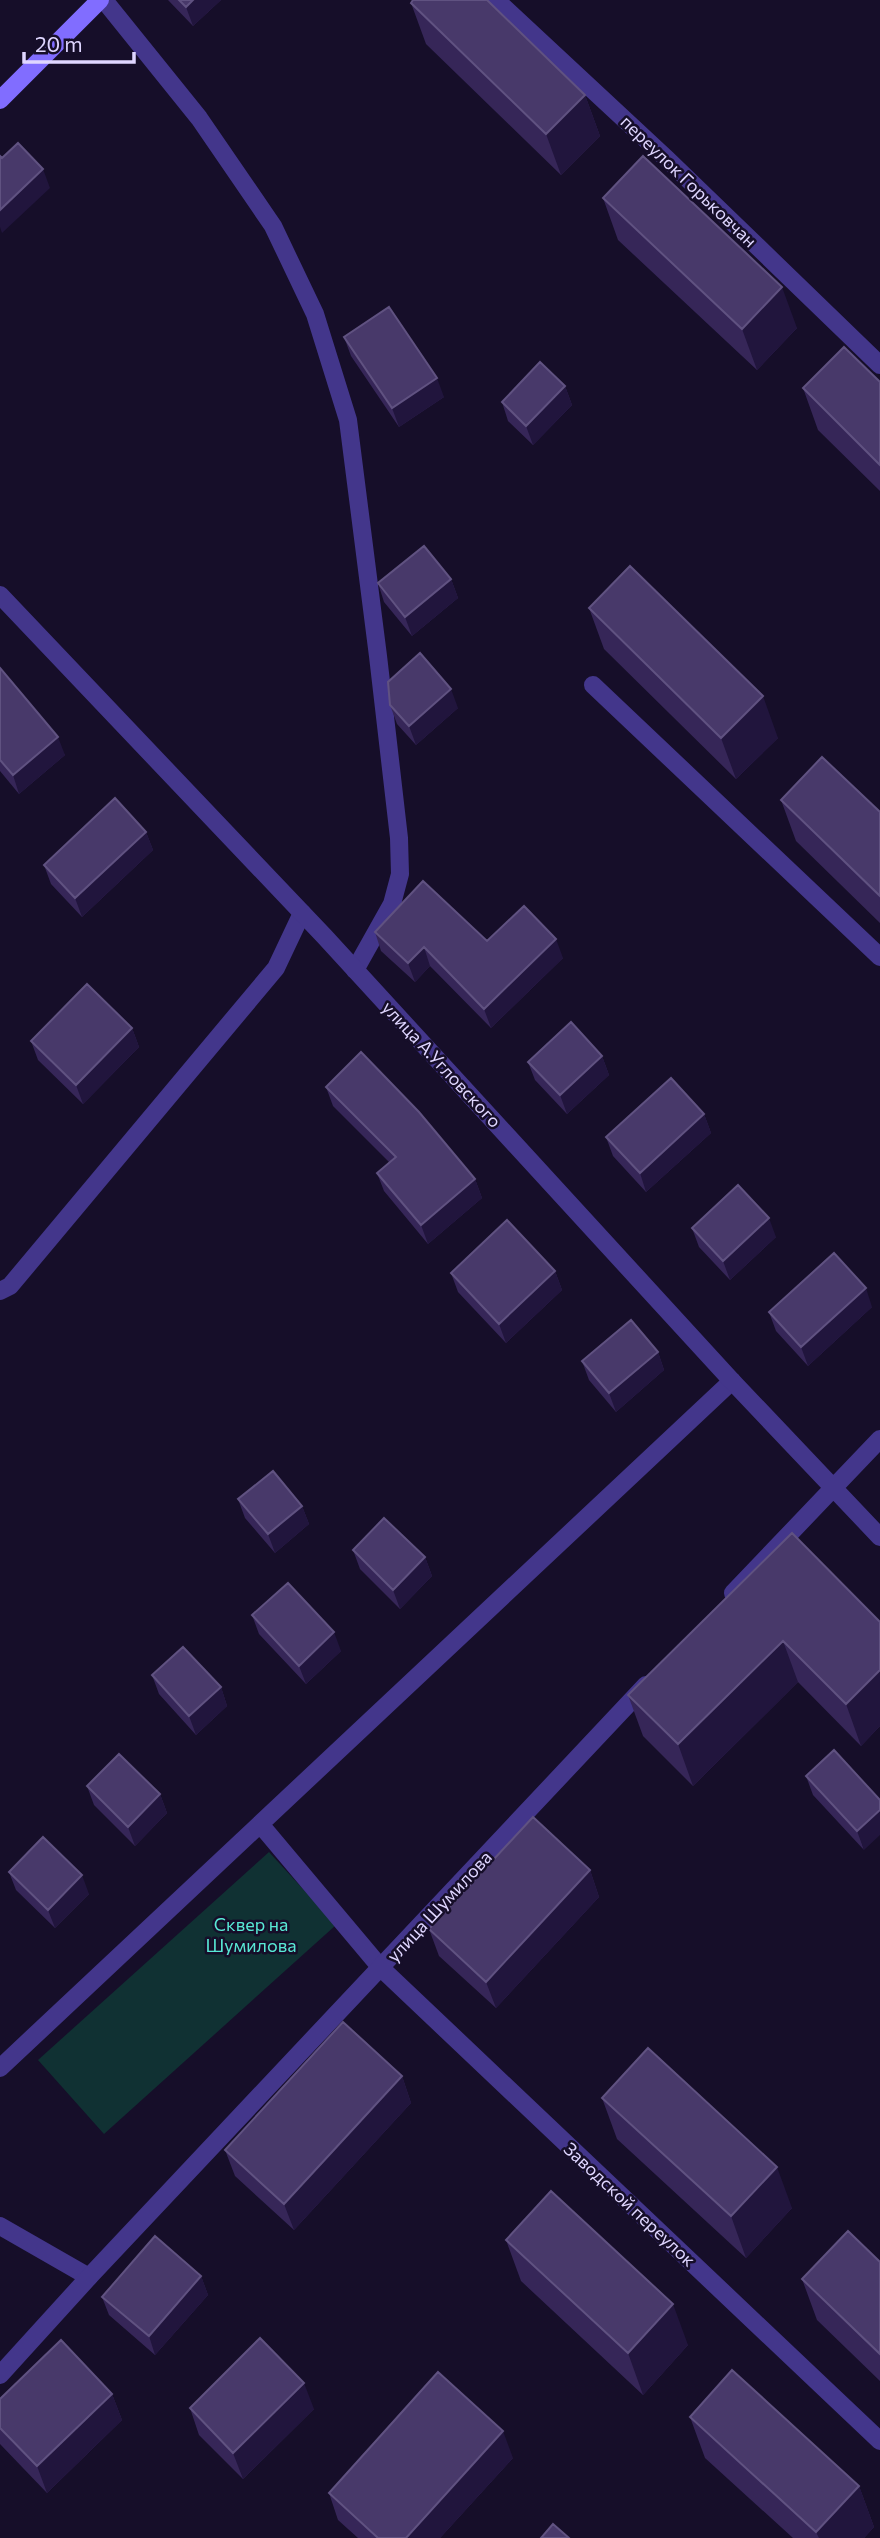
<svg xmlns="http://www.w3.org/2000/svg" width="880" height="2538" viewBox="0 0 880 2538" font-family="Commissioner,sans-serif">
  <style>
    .green { fill: #103133 }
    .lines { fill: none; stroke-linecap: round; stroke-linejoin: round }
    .lane { stroke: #43368b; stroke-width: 18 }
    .street { stroke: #43368b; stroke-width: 18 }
    .secondary { stroke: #816dff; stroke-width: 18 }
    .wall { fill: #362658 }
    .shaded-wall { fill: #21153d }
    .building { fill: #48396a; stroke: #605281; stroke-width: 2 }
    .labels { text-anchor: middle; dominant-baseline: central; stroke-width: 5; stroke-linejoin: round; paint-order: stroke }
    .street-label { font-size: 18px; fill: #dfd6ff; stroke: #160e29 }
    .park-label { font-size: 18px; fill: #58e9d5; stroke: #160e29 }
  </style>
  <rect width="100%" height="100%" fill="#160e29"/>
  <path class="green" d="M269,1852L336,1925L104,2134L38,2060Z"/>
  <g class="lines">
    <path class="lane" d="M104,0L199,118L273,226L315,314L348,420L378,656L399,838L400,874L392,904L355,970
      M593,685L880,957
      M0,1291L10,1286L276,968L302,913
      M260,1824L381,1968
      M0,2068L732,1381
      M0,2226L89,2277"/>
    <path class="street" d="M496,0L667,159L880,365
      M0,595L325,937L732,1381L880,1537
      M733,1593L880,1439
      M381,1968L880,2441
      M0,2375L89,2277L646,1685"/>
    <path class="secondary" d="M0,100L100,0"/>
  </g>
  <path class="wall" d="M168,0H221L193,26Z
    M411,3L585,95L600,136L561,175L426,44Z
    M603,198L797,328L757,370L618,240Z
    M344,337L444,397L399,427L351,356Z
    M880,382V491L818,430L803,388Z
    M565,386L572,405L533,445L508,421L502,402Z
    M451,579L458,598L412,636L384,602L378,583Z
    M589,608L778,738L736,779L604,649Z
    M0,668L65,755L19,794L0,771Z
    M390,705L458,708L416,745L397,724Z
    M781,800L880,812V923L796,841Z
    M146,832L153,850L82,917L51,884L44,865Z
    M375,932L487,941L563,958L491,1028L430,966L415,982L381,951Z
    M132,1028L139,1047L83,1104L38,1060L31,1041Z
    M602,1056L609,1075L567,1114L535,1080L528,1062Z
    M326,1087L475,1179L482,1198L428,1244L384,1191L377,1173L389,1162L333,1106Z
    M704,1114L711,1133L646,1192L613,1156L606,1137Z
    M692,1228L776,1237L730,1280L699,1247Z
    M555,1271L562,1290L506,1343L458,1292L451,1273Z
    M872,1307L808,1366L776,1331L769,1312Z
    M658,1352L664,1370L616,1412L589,1380L582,1361Z
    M238,1499L302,1506L309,1524L275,1553L245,1518Z
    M792,1533L880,1622V1726L861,1746L798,1682L693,1786L643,1736L628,1695Z
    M353,1550L425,1557L432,1576L400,1609L360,1569Z
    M252,1615L341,1651L306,1684L259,1634Z
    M152,1675L221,1687L227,1706L196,1735L159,1694Z
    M834,1750L864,1850L813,1795L806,1776Z
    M87,1786L160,1794L167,1813L135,1846L94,1805Z
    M590,1870L599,1897L496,2008L439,1956L429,1929Z
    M9,1872L89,1894L55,1928L16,1890Z
    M402,2076L411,2103L294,2230L235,2176L225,2150Z
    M602,2098L792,2208L746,2258L617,2139Z
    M506,2240L688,2345L643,2395L521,2281Z
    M880,2262V2381L817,2320L802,2279Z
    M201,2276L208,2295L155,2355L109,2315L102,2297Z
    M112,2394L122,2420L47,2493L0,2444V2399Z
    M190,2408L314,2409L243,2479L199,2435Z
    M690,2417L859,2486L874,2527L864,2538H793L705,2458Z
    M513,2458L440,2538H358L338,2520L329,2493Z"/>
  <path class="shaded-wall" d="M193,0H221L193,26L186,7Z
    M585,95L600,136L561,175L546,134Z
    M43,169L50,188L2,233L0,227V210Z
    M782,287L797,328L757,370L742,329Z
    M437,378L444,397L399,427L392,408Z
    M565,386L572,405L533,445L526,426Z
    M451,579L458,598L412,636L405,617Z
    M451,689L458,708L416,745L409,726Z
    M763,696L778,738L736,779L721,738Z
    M58,737L65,755L19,794L13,775Z
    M146,832L153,850L82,917L75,898Z
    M556,939L563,958L491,1028L484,1009Z
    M424,947L430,966L415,982L408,963Z
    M132,1028L139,1047L83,1104L76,1085Z
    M602,1056L609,1075L567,1114L560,1095Z
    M704,1114L711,1133L646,1192L640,1173Z
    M475,1179L482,1198L428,1244L421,1225Z
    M769,1218L776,1237L730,1280L723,1261Z
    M555,1271L562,1290L506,1343L499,1324Z
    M866,1288L872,1307L808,1366L801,1347Z
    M658,1352L664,1370L616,1412L609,1393Z
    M302,1506L309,1524L275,1553L268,1534Z
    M425,1557L432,1576L400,1609L393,1590Z
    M334,1632L341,1651L306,1684L299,1666Z
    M783,1641L798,1682L693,1786L678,1744Z
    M880,1670V1726L861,1746L846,1704Z
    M221,1687L227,1706L196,1735L189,1716Z
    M160,1794L167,1813L135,1846L128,1827Z
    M880,1810V1835L864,1850L857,1831Z
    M590,1870L599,1897L496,2008L486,1982Z
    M82,1875L89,1894L55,1928L48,1910Z
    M402,2076L411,2103L294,2230L284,2204Z
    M777,2167L792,2208L746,2258L731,2216Z
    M201,2276L208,2295L155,2355L149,2336Z
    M673,2304L688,2345L643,2395L628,2353Z
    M304,2383L314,2409L243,2479L233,2453Z
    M112,2394L122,2420L47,2493L37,2466Z
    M503,2431L513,2458L440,2538H406Z
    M859,2486L874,2527L864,2538H819L816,2532Z"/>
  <path class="building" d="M179,0H193L186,7Z
    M413,0H487L585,95L546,134L411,3Z
    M18,143L43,169L0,210V156L2,158Z
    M643,156L782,287L742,329L603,198Z
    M389,307L437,378L392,408L344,337Z
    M844,347L880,382V465L803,388Z
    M540,362L565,386L526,426L502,402Z
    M424,546L451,579L405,617L378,583Z
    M630,566L763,696L721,738L589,608Z
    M420,653L451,689L409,726L390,705L388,682Z
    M0,668L58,737L13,775L0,760Z
    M822,757L880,812V896L781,800Z
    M115,798L146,832L75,898L44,865Z
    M423,881L487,941L524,906L556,939L484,1009L424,947L408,963L375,932Z
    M87,984L132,1028L76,1085L31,1041Z
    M571,1022L602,1056L560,1095L528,1062Z
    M361,1052L419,1112L475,1179L421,1225L377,1173L396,1157L326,1087Z
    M671,1078L704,1114L640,1173L606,1137Z
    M738,1185L769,1218L723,1261L692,1228Z
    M507,1220L555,1271L499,1324L451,1273Z
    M834,1253L866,1288L801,1347L769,1312Z
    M631,1320L658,1352L609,1393L582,1361Z
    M273,1471L302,1506L268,1534L238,1499Z
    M384,1518L425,1557L393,1590L353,1550Z
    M792,1533L880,1622V1670L846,1704L783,1641L678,1744L628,1695Z
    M288,1583L334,1632L299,1666L252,1615Z
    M183,1647L221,1687L189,1716L152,1675Z
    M834,1750L880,1800V1810L857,1831L806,1776Z
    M119,1754L160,1794L128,1827L87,1786Z
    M533,1817L590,1870L486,1982L429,1929Z
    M43,1837L82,1875L48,1910L9,1872Z
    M343,2022L402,2076L284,2204L225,2150Z
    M648,2048L777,2167L731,2216L602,2098Z
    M551,2191L673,2304L628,2353L506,2240Z
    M848,2231L880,2262V2354L802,2279Z
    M155,2236L201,2276L149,2336L102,2297Z
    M260,2338L304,2383L233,2453L190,2408Z
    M61,2340L112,2394L37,2466L0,2428V2399Z
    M732,2370L859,2486L816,2532L690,2417Z
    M438,2372L503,2431L406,2538H378L329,2493Z
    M553,2524L569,2538H541Z"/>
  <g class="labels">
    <g class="street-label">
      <text transform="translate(689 181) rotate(44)">переулок Горьковчан</text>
      <text transform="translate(442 1064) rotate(47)">улица А.Угловского</text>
      <text transform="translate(439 1906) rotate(-47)">улица Шумилова</text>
      <text transform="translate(630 2204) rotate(43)">Заводской переулок</text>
    </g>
    <g class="park-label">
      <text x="251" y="1924">Сквер на<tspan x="251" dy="21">Шумилова</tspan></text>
    </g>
  </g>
  <path d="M24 52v10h110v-10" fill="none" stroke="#dfd6ff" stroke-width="3.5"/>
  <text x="35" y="52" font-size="21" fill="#dfd6ff" stroke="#160e29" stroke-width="5" paint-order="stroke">20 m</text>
</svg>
